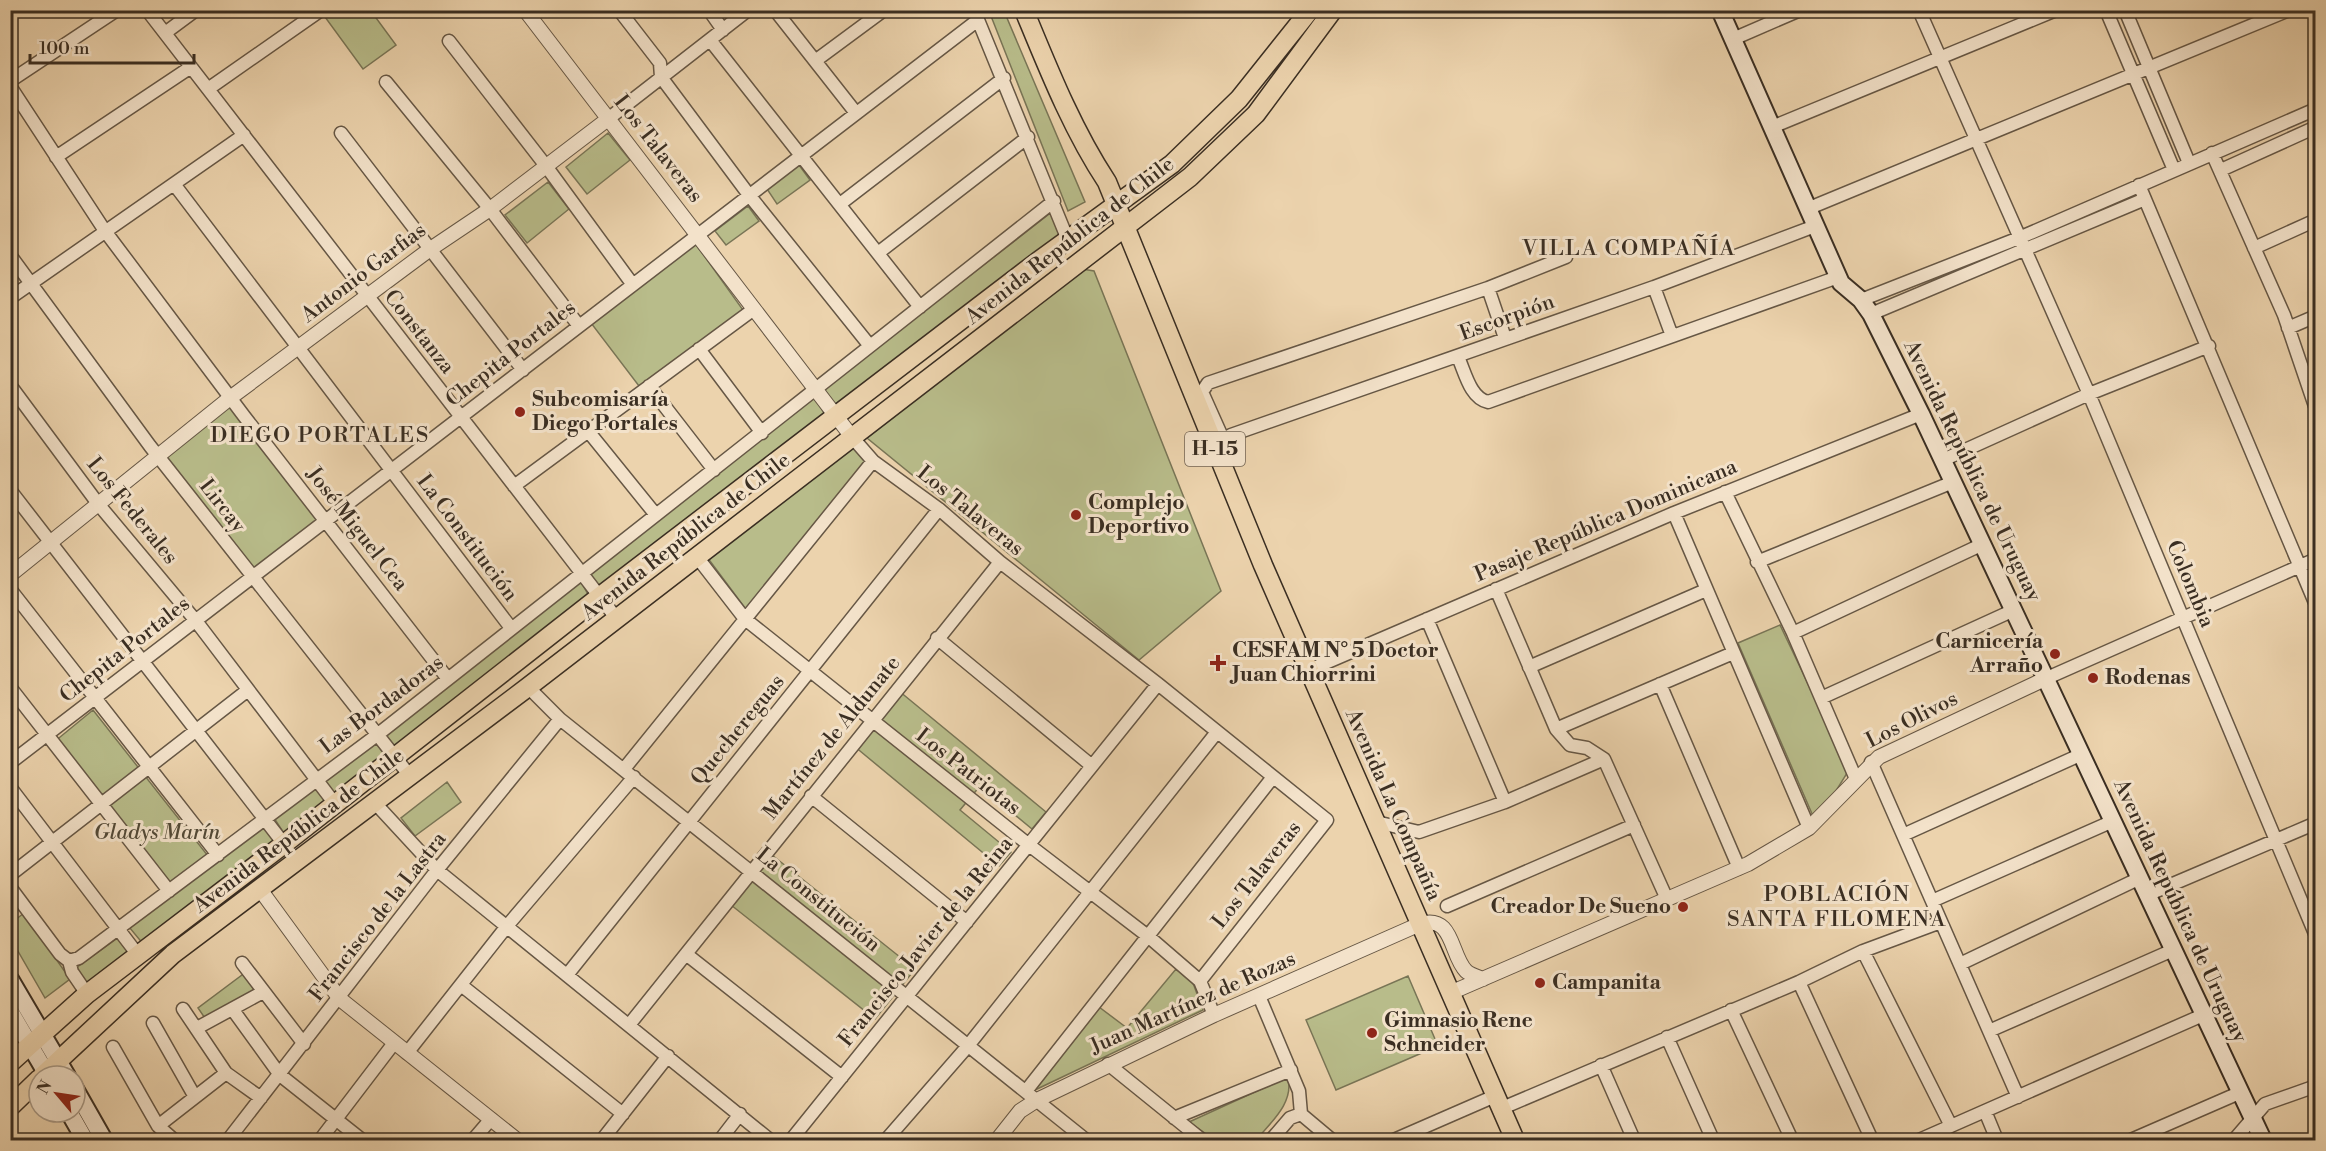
<svg xmlns="http://www.w3.org/2000/svg" width="2326" height="1151" viewBox="0 0 2326 1151" font-family="'Libre Bodoni',serif">
  <style>
    .green { fill: #b8bc8a; stroke: #797556; stroke-width: 1.5 }
    .lines { fill: none; stroke-linecap: round; stroke-linejoin: round }
    .minor-casing { stroke: #665745; stroke-width: 15 }
    .tertiary-casing { stroke: #665745; stroke-width: 16 }
    .secondary-casing { stroke: #3a2e22; stroke-width: 20 }
    .primary-casing { stroke: #3a2e22; stroke-width: 21 }
    .minor { stroke: #f3e2ca; stroke-width: 12 }
    .tertiary { stroke: #f3e2ca; stroke-width: 14 }
    .secondary { stroke: #f3e2ca; stroke-width: 16 }
    .primary { stroke: #ecd3ad; stroke-width: 18 }
    .poi-dot { fill: #8f2418; stroke: #f3e2ca; stroke-width: 2 }
    .labels { text-anchor: middle; dominant-baseline: central; stroke-width: 6; stroke-linejoin: round; paint-order: stroke }
    .shield { fill: #f3e2ca; stroke: #726454; stroke-width: 1.5 }
    .shield-label { font-size: 20px; font-weight: bold; fill: #3a2e22 }
    .street-label { font-size: 21px; fill: #3a2e22; stroke: #f3e2ca }
    .poi-label { font-size: 21px; font-weight: bold; fill: #3a2e22; stroke: #f3e2ca; text-anchor: start }
    .park-label { font-size: 21px; font-style: italic; fill: #534a37; stroke: #f3e2ca }
    .neighbourhood-label { font-size: 22px; letter-spacing: 1.5px; fill: #3a2e22; stroke: #f3e2ca }
  </style>
  <rect width="100%" height="100%" fill="#ecd3ad"/>
  <filter id="stains"><feTurbulence type="fractalNoise" baseFrequency=".00333" numOctaves="4"/><feColorMatrix values="0 0 0 0 .2 0 0 0 0 .09 0 0 0 0 .02 0 0 0 .5 -.17"/></filter>
  <radialGradient id="worn" r=".72"><stop offset=".6" stop-color="#630" stop-opacity="0"/><stop offset="1" stop-color="#630" stop-opacity=".3"/></radialGradient>
  <path class="green" d="M334,11H371L396,45L363,69L325,17Z
    M989,11H1004L1085,202L1068,211Z
    M608,133L630,160L587,194L566,167Z
    M799,165L810,180L777,204L767,189Z
    M548,182L569,209L527,243L505,215Z
    M748,206L759,221L726,245L715,231Z
    M1053,211L1062,237L837,408L824,389Z
    M695,243L743,310L639,386L591,323Z
    M1082,269L1094,271L1221,591L1139,660L867,438Z
    M815,397L825,415L599,589L588,575Z
    M232,401L327,520L254,576L163,457Z
    M852,445L867,462L748,612L707,557Z
    M580,580L590,598L397,749L385,734Z
    M1780,625L1849,770L1816,823L1738,643Z
    M899,691L1046,812L1032,829L980,786L960,810L1011,852L999,866L854,746Z
    M93,710L212,861L170,890L54,742Z
    M375,741L386,757L335,795L324,779Z
    M447,782L461,802L415,836L401,818Z
    M315,787L327,804L285,835L274,818Z
    M264,827L277,841L144,945L129,927Z
    M772,855L915,969L875,1019L731,905Z
    M24,913L70,979L45,998L11,939L10,924Z
    M119,937L130,954L88,986L76,968Z
    M1176,969L1193,983L1203,1010L1035,1090L1032,1087L1099,1007L1127,1028Z
    M246,972L263,996L209,1024L198,1008Z
    M1408,976L1438,1046L1336,1090L1306,1020Z
    M1288,1077C1294,1103 1272,1121 1256,1140H1215L1189,1122Z"/>
  <g class="lines">
    <g class="minor-casing">
      <path id="minor" d="M147,10L617,619
        M619,10L660,63L661,77L749,195L870,346
        M709,10L723,30
        M775,10L856,113
        M974,10L1068,240
        M1919,10L2089,394L2316,936
        M2106,10L2174,170
        M2125,10L2189,163
        M165,33L196,10
        M1733,39L1800,10
        M710,40L920,307
        M449,41L546,166L633,285
        M815,61L884,10
        M10,81L117,10
        M386,82L490,209L579,326
        M10,86L105,231L244,416L448,679
        M208,89L321,10
        M608,119L748,10
        M1772,127L2056,10
        M341,133L523,370
        M2212,153L2284,315L2316,409
        M56,157L191,67
        M2221,170L2316,127
        M174,184L511,628
        M2139,185L2316,605
        M840,204L1004,78
        M1807,209L2289,10
        M2254,248L2316,220
        M878,253L1028,137
        M10,255L150,446L410,776
        M1654,287L1672,336
        M1488,288L1505,338
        M10,298L244,135
        M1861,300L2019,238L2316,109
        M1871,314L2145,199
        M2288,328L2316,316
        M699,349L762,433
        M1458,357C1465,372 1470,398 1488,402L1838,277
        M10,385L99,505L196,621L335,804
        M649,386L714,470
        M588,431L656,515
        M852,437L873,461L939,509L1000,562L1158,684L1327,820L1200,981
        M1223,439L1202,392L1208,383L1488,288L1566,257
        M1213,445L1231,435L1654,287L1815,226
        M1943,460L2089,394L2209,346
        M514,486L754,309
        M10,490L284,844
        M1725,492L1793,633L1856,779
        M1674,513L1809,828
        M697,557L745,619L1029,845L1149,937L1200,981L1214,1015
        M1757,562L1953,482
        M10,589L218,855
        M1496,589L1556,729L1570,745L1587,748L1604,759L1666,897
        M1427,619L1505,802
        M1793,633L1983,544
        M937,638L1092,766
        M1529,667L1706,590
        M1309,670L1674,513L1921,414
        M2047,678L2316,559
        M1660,684L1739,868
        M10,687L169,891
        M528,687L560,719L1086,1140
        M1821,698L2014,610
        M1556,729L1733,653
        M1871,762L2018,1097
        M10,763L978,20
        M624,769L873,461
        M10,787L138,955
        M811,796L967,922
        M375,803L437,870L770,1140
        M1376,822L1419,832L1505,802L1604,759
        M1903,835L2082,754
        M10,875L248,690
        M10,887L60,954L69,961
        M2147,895L2316,823
        M1932,901L2113,821
        M1447,906L1634,825
        M1863,951L1951,1126
        M686,954L842,1077
        M69,961L79,958L377,735L1054,201
        M69,961L72,972L87,994
        M242,963L304,1044
        M1960,964L2140,878
        M567,975L939,509
        M1799,982L1872,1140
        M461,985L623,1114
        M1259,996L1299,1091L1301,1114L1332,1140
        M183,1009L226,1073
        M233,1010L280,1075L362,1140
        M1731,1010L1792,1140
        M153,1023L195,1097
        M629,1025L1000,562
        M197,1028L263,992
        M1989,1031L2173,950
        M1667,1037L1713,1140
        M113,1047L158,1126L226,1073L261,1098
        M407,1053L507,926L634,777
        M1108,1064L1202,1140
        M1601,1065L1634,1140
        M1026,1091L1273,777
        M1500,1109L1799,982L1863,951L1941,922
        M1985,1111L1997,1140
        M1174,1118L1291,1070
        M158,1126L174,1140
        M228,1140L437,870L560,719
        M320,1140L394,1043
        M473,1140L491,1119
        M602,1140L668,1056
        M720,1140L740,1114
        M791,1140L1158,684
        M886,1140L967,1047L1217,732
        M1271,1140L1290,1118L1301,1114
        M1394,1140L1495,1096
        M1919,1140L2203,1015
        M2131,1140L2239,1093
        M2234,1140L2265,1104L2316,1086"/>
    </g>
    <g class="tertiary-casing">
      <path id="tertiary" d="M525,10L852,437
        M10,575L230,398L429,250L490,209L608,119
        M259,888L340,999L517,1140
        M1450,993L1748,864L1809,828L1879,757L2047,678
        M997,1140L1020,1111L1037,1100L1214,1015L1420,924C1454,914 1450,955 1466,971C1470,975 1478,977 1483,979"/>
    </g>
    <g class="secondary-casing">
      <path id="secondary" d="M1720,10L1841,283L1861,300L1871,314L1921,414L2263,1140
        M10,979L67,1076
        M10,1011L48,1076
        M75,1089L104,1140
        M69,1112L85,1140"/>
    </g>
    <g class="primary-casing">
      <path id="primary" d="M1024,10C1048,68 1072,129 1107,182L1263,565L1515,1140
        M10,1063L87,994L284,844L599,597L1037,262L1172,164L1239,99L1310,10
        M42,1076L173,954L528,687L1190,177L1256,114L1333,10
        M10,1107L39,1079"/>
    </g>
    <use href="#minor" class="minor"/>
    <use href="#tertiary" class="tertiary"/>
    <use href="#secondary" class="secondary"/>
    <use href="#primary" class="primary"/>
  </g>
  <g class="poi-dot">
    <circle cx="520" cy="412" r="6"/>
    <circle cx="1076" cy="515" r="6"/>
    <circle cx="2055" cy="654" r="6"/>
    <path d="M1215 654h6v6h6v6h-6v6h-6v-6h-6v-6h6z"/>
    <circle cx="2093" cy="678" r="6"/>
    <circle cx="1683" cy="907" r="6"/>
    <circle cx="1540" cy="983" r="6"/>
    <circle cx="1372" cy="1033" r="6"/>
  </g>
  <g class="labels">
    <rect class="shield" x="1185" y="432" width="60" height="34" rx="4.5"/>
    <g class="shield-label">
      <text x="1215" y="449">H-15</text>
    </g>
    <g class="street-label">
      <text transform="translate(658 149) rotate(52)">Los Talaveras</text>
      <text transform="translate(1070 241) rotate(-38)">Avenida República de Chile</text>
      <text transform="translate(364 273) rotate(-37)">Antonio Garfias</text>
      <text transform="translate(1507 318) rotate(-20)">Escorpión</text>
      <text transform="translate(419 332) rotate(52)">Constanza</text>
      <text transform="translate(511 354) rotate(-38)">Chepita Portales</text>
      <text transform="translate(1972 471) rotate(64)">Avenida República de Uruguay</text>
      <text transform="translate(222 506) rotate(52)">Lircay</text>
      <text transform="translate(132 511) rotate(51)">Los Federales</text>
      <text transform="translate(970 511) rotate(39)">Los Talaveras</text>
      <text transform="translate(1606 521) rotate(-23)">Pasaje República Dominicana</text>
      <text transform="translate(357 529) rotate(52)">José Miguel Cea</text>
      <text transform="translate(686 537) rotate(-38)">Avenida República de Chile</text>
      <text transform="translate(467 538) rotate(53)">La Constitución</text>
      <text transform="translate(2190 584) rotate(67)">Colombia</text>
      <text transform="translate(125 650) rotate(-38)">Chepita Portales</text>
      <text transform="translate(382 705) rotate(-37)">Las Bordadoras</text>
      <text transform="translate(1912 720) rotate(-27)">Los Olivos</text>
      <text transform="translate(738 730) rotate(-51)">Quechereguas</text>
      <text transform="translate(832 738) rotate(-51)">Martínez de Aldunate</text>
      <text transform="translate(968 772) rotate(38)">Los Patriotas</text>
      <text transform="translate(1393 805) rotate(66)">Avenida La Compañía</text>
      <text transform="translate(299 831) rotate(-37)">Avenida República de Chile</text>
      <text transform="translate(1257 875) rotate(-52)">Los Talaveras</text>
      <text transform="translate(818 900) rotate(39)">La Constitución</text>
      <text transform="translate(2180 911) rotate(65)">Avenida República de Uruguay</text>
      <text transform="translate(378 917) rotate(-52)">Francisco de la Lastra</text>
      <text transform="translate(926 942) rotate(-51)">Francisco Javier de la Reina</text>
      <text transform="translate(1193 1003) rotate(-24)">Juan Martínez de Rozas</text>
    </g>
    <g class="poi-label">
      <text x="532" y="400">Subcomisaría<tspan x="532" dy="24">Diego Portales</tspan></text>
      <text x="1088" y="503">Complejo<tspan x="1088" dy="24">Deportivo</tspan></text>
      <text x="2043" y="642" text-anchor="end">Carnicería<tspan x="2043" dy="24">Arraño</tspan></text>
      <text x="1232" y="651">CESFAM N° 5 Doctor<tspan x="1232" dy="24">Juan Chiorrini</tspan></text>
      <text x="2105" y="678">Rodenas</text>
      <text x="1671" y="907" text-anchor="end">Creador De Sueno</text>
      <text x="1552" y="983">Campanita</text>
      <text x="1384" y="1021">Gimnasio Rene<tspan x="1384" dy="24">Schneider</tspan></text>
    </g>
    <g class="park-label">
      <text x="157" y="833">Gladys Marín</text>
    </g>
    <g class="neighbourhood-label">
      <text x="1629" y="248">VILLA COMPAÑÍA</text>
      <text x="320" y="435">DIEGO PORTALES</text>
      <text x="1837" y="894">POBLACIÓN<tspan x="1837" dy="25">SANTA FILOMENA</tspan></text>
    </g>
  </g>
  <rect width="2326" height="1151" fill="none" stroke="#ecd3ad" stroke-width="36"/>
  <rect x="12" y="12" width="2302" height="1127" fill="none" stroke="#3a2e22" stroke-width="3"/>
  <rect x="18" y="18" width="2290" height="1115" fill="none" stroke="#3a2e22" stroke-width="1.5"/>
  <g transform="translate(57 1094) rotate(299)"><circle r="28" fill="#f3e2ca" stroke="#a99a87" stroke-width="1.5"/>
  <path d="M0-4.5L10 22L0 15L-10 22Z" fill="#8f2418"/>
  <text y="-9" font-size="16" font-weight="bold" text-anchor="middle" fill="#3a2e22">N</text>
  </g>
  <path d="M30 54v9h164v-9" fill="none" stroke="#3a2e22" stroke-width="3"/>
  <text x="39" y="54" font-size="18" fill="#3a2e22" stroke="#f3e2ca" stroke-width="4.5" paint-order="stroke">100 m</text>
  <rect width="100%" height="100%" filter="url(#stains)"/>
  <rect width="100%" height="100%" fill="url(#worn)"/>
</svg>
